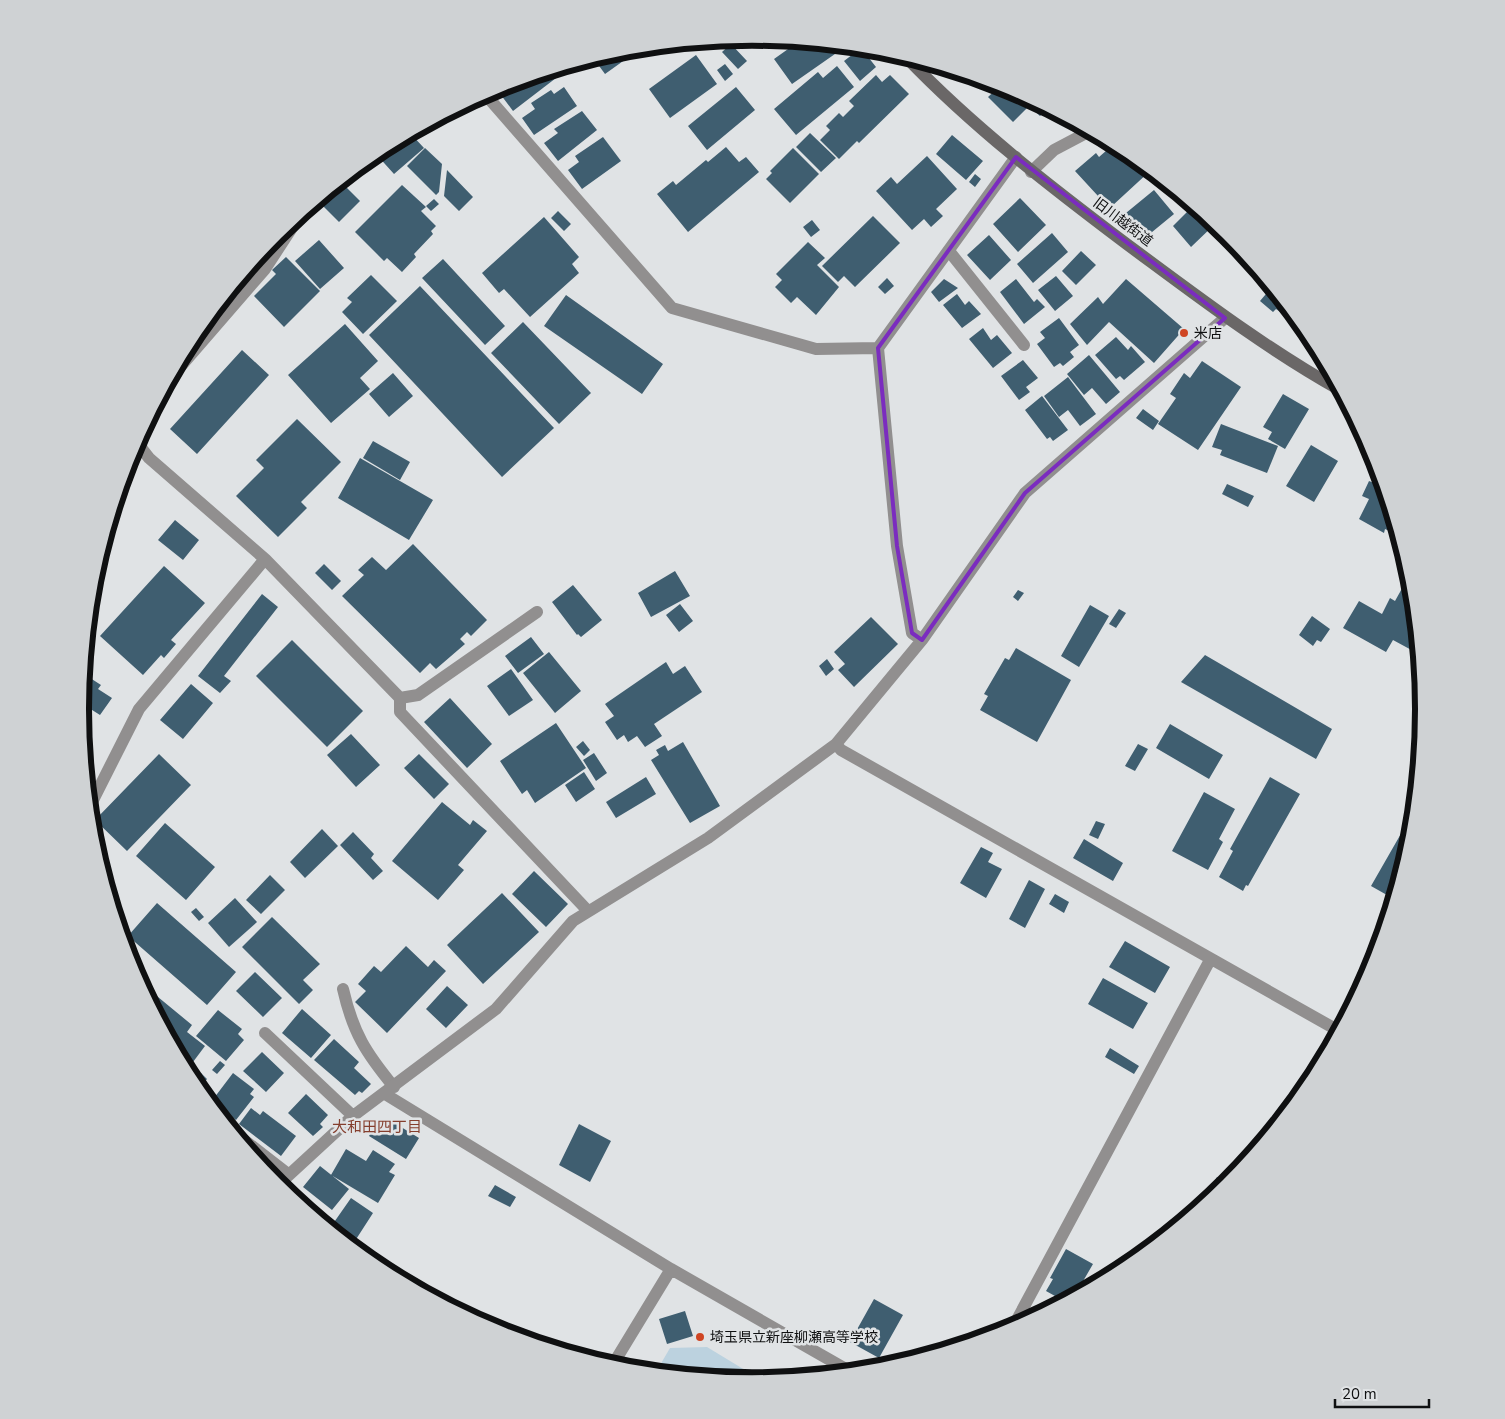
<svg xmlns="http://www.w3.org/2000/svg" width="1505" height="1419" viewBox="0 0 1505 1419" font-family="'Nunito Sans','Noto Sans JP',sans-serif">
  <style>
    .green { fill: #bcd2df }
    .building { fill: #3f5e70 }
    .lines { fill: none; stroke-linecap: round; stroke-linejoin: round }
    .lane { stroke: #918f8f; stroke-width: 12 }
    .street { stroke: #918f8f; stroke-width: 12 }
    .secondary { stroke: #6a6767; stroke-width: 12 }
    .marked { fill: none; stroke: #7b2cbf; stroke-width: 4; stroke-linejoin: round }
    .poi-dot { fill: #cf4523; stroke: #e0e3e5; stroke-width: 2 }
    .labels { text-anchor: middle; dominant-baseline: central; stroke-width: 5; stroke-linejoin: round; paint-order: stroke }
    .street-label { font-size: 14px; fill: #0f1011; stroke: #e0e3e5 }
    .poi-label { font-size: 14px; fill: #0f1011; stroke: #e0e3e5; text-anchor: start }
    .neighbourhood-label { font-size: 15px; fill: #843e2d; stroke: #e0e3e5 }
    .rim { fill: none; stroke: #0f1011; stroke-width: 6 }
  </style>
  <rect width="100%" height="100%" fill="#e0e3e5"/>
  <path class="green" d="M707,1347L763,1381H752L656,1372L670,1348Z"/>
  <path class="building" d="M798,42L845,47L792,84L774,59Z
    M731,44L747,61L738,69L722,52Z
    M861,48L876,67L860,81L844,61Z
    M639,49L632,54L628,50Z
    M620,51L626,59L605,74L594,59Z
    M696,55L717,84L670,118L649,89Z
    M725,64L733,74L725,81L717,70Z
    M837,66L854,87L796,135L774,109L818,72L823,78Z
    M551,72L556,78L513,111L501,95L516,82Z
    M876,75L882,82L890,75L909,94L859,143L857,141L839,159L820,140L830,130L826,126L839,113L843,117L854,106L849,101Z
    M1000,86L1010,89L1047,109L1040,116L1029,106L1013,122L988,97Z
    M564,87L577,106L534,135L522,118L535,109L531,103L551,90L554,94Z
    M736,87L755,110L707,150L688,126Z
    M582,111L597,130L558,161L544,143L558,133L554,129Z
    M810,133L836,158L821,172L796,147Z
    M411,134L424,148L394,174L376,154Z
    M952,135L983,161L966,180L936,154Z
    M603,137L621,161L582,189L568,170L579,162L575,156Z
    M1114,144L1126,151L1150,171L1112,206L1101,194L1098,196L1075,171L1096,153L1099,157Z
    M726,147L739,162L746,157L759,172L688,232L657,194L673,181L676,185L706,160L708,162Z
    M425,148L442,164L439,192L436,195L407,166Z
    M793,148L819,174L790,203L766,179L772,173L770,171Z
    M927,156L957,189L936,209L943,216L931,227L924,219L912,230L876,191L891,177L897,184Z
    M447,170L473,197L459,211L444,196Z
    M975,174L981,179L975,187L969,182Z
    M341,182L360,201L339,222L319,202Z
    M402,185L426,207L421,211L436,226L431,231L433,234L414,254L416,257L402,272L387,258L384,261L355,232Z
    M1154,190L1174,214L1146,237L1126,213Z
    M1020,198L1046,225L1018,252L993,224Z
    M434,199L439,204L431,211L426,206Z
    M1193,206L1215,224L1191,247L1173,226Z
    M558,211L571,224L564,231L551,218Z
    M873,216L900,243L855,287L844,276L838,282L822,266Z
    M544,217L579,257L572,264L579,273L530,317L504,289L499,293L482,273Z
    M812,220L820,230L811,237L803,227Z
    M1052,233L1068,252L1033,283L1017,264Z
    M989,235L1011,260L990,280L967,255Z
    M319,240L344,268L320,289L295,261Z
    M808,242L825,258L817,265L839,287L816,315L797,297L791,303L775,287L782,280L776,274Z
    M1081,251L1096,265L1076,285L1062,271Z
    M286,257L320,291L284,327L254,296L276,274L272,270Z
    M443,259L505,326L485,345L422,278Z
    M371,275L397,301L363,334L342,312L352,302L347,298Z
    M1056,276L1073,296L1055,311L1038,290Z
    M887,278L894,286L885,294L878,287Z
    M944,279L958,288L939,302L931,292Z
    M1016,279L1034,302L1037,299L1045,307L1024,324L1000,292Z
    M1126,279L1184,329L1154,363L1109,322L1087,345L1070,324L1098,297L1103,304Z
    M420,286L554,428L502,477L369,335Z
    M1271,288L1301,324L1300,325L1276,309L1273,312L1260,301Z
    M957,294L965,305L969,301L981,314L962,328L943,305Z
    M566,295L663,364L642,394L544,326Z
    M1059,318L1079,345L1070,352L1074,357L1063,366L1060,363L1054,367L1037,344L1045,338L1040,332Z
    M523,322L591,393L559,424L491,353Z
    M345,324L378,361L360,378L370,389L331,423L288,375Z
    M983,328L991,340L997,335L1012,353L993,368L969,339Z
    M1116,337L1128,350L1131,346L1145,362L1124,380L1120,376L1116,379L1095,355Z
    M242,350L269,375L197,454L170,429Z
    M1089,355L1120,392L1106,404L1092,388L1084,395L1067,374Z
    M1023,360L1038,378L1026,387L1030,392L1019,400L1001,376Z
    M1202,361L1241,387L1198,450L1158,424L1176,398L1170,394L1184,373L1190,378Z
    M393,373L413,396L389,417L369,394Z
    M1068,377L1096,414L1080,426L1068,410L1059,417L1044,396Z
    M1283,394L1309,409L1285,449L1268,439L1272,432L1263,427Z
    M1042,396L1068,430L1053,441L1050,437L1047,439L1025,410Z
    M1143,409L1159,421L1153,430L1136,418Z
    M297,419L341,462L301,502L307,508L278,537L236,496L264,468L256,460Z
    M1221,424L1278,446L1267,473L1220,455L1222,450L1212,447Z
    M373,441L410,462L400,480L363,458Z
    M1311,445L1338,461L1314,502L1286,486Z
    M360,458L433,500L409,540L338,498Z
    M1379,472L1398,535L1385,529L1384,533L1359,519L1369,499L1362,496L1369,481L1374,483Z
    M1227,484L1254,496L1248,507L1222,494Z
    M175,520L199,540L183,560L158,540Z
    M413,544L487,620L471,636L467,632L460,639L465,644L436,669L430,663L420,673L342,596L364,575L358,570L372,557L386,570Z
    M324,564L341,581L332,590L315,573Z
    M164,566L205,603L171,640L176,644L164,658L161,655L143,675L100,636Z
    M675,571L690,596L651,617L638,593Z
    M1405,583L1412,587L1419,650L1417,653L1393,640L1386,652L1343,628L1359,601L1382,614L1390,598L1395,601Z
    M573,585L602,620L581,637L578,634L577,635L552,602Z
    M1018,590L1024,593L1018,601L1013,597Z
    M262,594L278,607L224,676L231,681L220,693L198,676Z
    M680,604L693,621L679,632L666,615Z
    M1090,605L1109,616L1079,667L1061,656Z
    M1119,609L1126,613L1116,628L1109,624Z
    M1312,616L1330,629L1321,642L1317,640L1313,646L1299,635Z
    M871,617L898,644L854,687L838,670L845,664L834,652Z
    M531,637L544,654L518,673L505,656Z
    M292,640L363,711L327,747L256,676Z
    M1016,648L1071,680L1037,742L980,710L988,696L984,694L1005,658L1009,660Z
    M549,652L581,691L555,713L523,673Z
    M1205,655L1332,729L1316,759L1181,682Z
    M827,659L834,669L826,676L819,666Z
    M666,662L673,674L685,666L702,692L654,724L662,736L645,747L637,736L628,742L624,735L617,740L605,722L614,716L605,704Z
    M511,669L533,700L509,716L487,686Z
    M84,674L101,685L98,689L112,698L100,715L81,703Z
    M191,684L213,703L183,739L160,720Z
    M450,698L492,744L467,768L424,722Z
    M556,723L586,768L535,803L527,790L522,794L500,761Z
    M1170,724L1223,755L1209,779L1156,748Z
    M351,734L380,765L356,787L327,755Z
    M583,741L590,750L584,756L576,747Z
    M683,742L720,806L690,823L651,760L659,755L656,750L665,745L668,751Z
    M1138,744L1148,749L1135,771L1125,766Z
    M594,753L607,773L596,781L583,760Z
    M159,754L191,785L127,851L95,820Z
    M419,754L449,784L434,799L404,768Z
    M584,772L595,789L576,802L565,785Z
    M646,777L656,794L616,818L606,802Z
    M1270,777L1300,794L1248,886L1246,885L1243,891L1219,877L1233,851L1230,849Z
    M1204,792L1235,809L1219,839L1223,842L1208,870L1172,851Z
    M442,802L470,825L473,820L487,831L458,865L464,870L438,900L392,861Z
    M1414,811L1412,841L1394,899L1371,886Z
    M1096,821L1105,824L1098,839L1089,835Z
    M165,823L215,867L186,900L136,856Z
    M322,829L338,846L305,878L290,862Z
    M353,832L374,854L371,858L383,871L373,880L340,845Z
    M1084,839L1123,863L1113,881L1073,858Z
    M981,847L993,853L988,862L1002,869L986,898L960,883Z
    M534,871L568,904L546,927L512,894Z
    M270,875L285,890L261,914L246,900Z
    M1029,880L1045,889L1025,928L1009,919Z
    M502,893L539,932L483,984L447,945Z
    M1055,894L1069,902L1064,913L1049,904Z
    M235,898L257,922L229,947L208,923Z
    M157,903L236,972L207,1005L128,936Z
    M196,908L204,917L199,921L191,912Z
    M272,917L320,964L303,980L313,990L299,1004L242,947Z
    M1125,941L1170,967L1155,993L1109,967Z
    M406,946L428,967L434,960L446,971L387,1033L355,1002L366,991L358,984L374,966L381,972Z
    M255,972L282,998L263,1017L236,991Z
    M1103,978L1148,1003L1133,1029L1088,1004Z
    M141,983L192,1025L187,1032L205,1046L187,1070Z
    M447,986L468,1005L446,1028L426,1009Z
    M302,1009L331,1035L311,1058L282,1033Z
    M218,1010L242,1029L238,1034L244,1040L226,1061L196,1036Z
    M334,1039L359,1062L354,1068L371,1084L362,1093L359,1091L355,1095L314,1060Z
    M1110,1048L1139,1066L1134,1074L1105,1057Z
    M262,1052L284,1073L266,1092L243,1071Z
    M220,1061L225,1065L217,1074L212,1070Z
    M201,1073L207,1079L199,1089L193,1082Z
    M233,1073L254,1089L250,1094L254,1097L236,1120L211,1102Z
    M306,1094L328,1115L320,1124L323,1127L313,1136L288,1113Z
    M251,1108L260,1115L263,1111L296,1136L281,1156L239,1124Z
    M388,1119L419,1138L406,1159L369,1136L376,1124L383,1129Z
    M579,1124L611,1141L590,1182L559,1165Z
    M346,1149L366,1161L373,1150L395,1164L389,1172L395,1175L378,1203L331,1175Z
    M320,1166L349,1189L332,1210L303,1187Z
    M1217,1177L1228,1184L1200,1207Z
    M495,1185L516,1197L510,1207L488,1196Z
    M351,1198L373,1213L353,1244L330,1228Z
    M1066,1249L1093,1264L1075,1295L1064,1301L1046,1291L1053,1279L1050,1278Z
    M874,1299L903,1315L879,1358L850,1342Z
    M685,1311L693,1336L667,1344L659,1319Z"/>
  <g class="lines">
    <path class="lane" d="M949,251L1024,345
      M400,698V712L588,911
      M343,989C353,1033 366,1053 394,1087
      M297,1201L322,1220"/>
    <path class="street" d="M485,94L672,308L816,349L878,348
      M1031,172L1054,150L1090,131
      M174,374L265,269L299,217
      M139,439L142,449L149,458L265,559L400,698L418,695L537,612
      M922,640L912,633L897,546L878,348L1016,157
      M836,744L841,750L1339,1031
      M90,806L139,709L265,559
      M265,1033L353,1116
      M385,1094L671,1269L851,1372
      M235,1133L288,1174
      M278,1185L353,1116L496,1009L573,921L708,838L836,744L922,640L1025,493L1225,318
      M1012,1329L1210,960
      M612,1366L671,1269"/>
    <path class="secondary" d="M906,57C973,127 1051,187 1128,245C1197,296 1265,348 1340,390"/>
  </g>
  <path class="marked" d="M1016,157L1225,318L1025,493L922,640L912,633L897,546L878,348Z"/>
  <g class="poi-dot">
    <circle cx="1184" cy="333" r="5"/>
    <circle cx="700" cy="1337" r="5"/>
  </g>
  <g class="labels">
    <g class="street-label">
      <text transform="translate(1123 222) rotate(37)">旧川越街道</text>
    </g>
    <g class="poi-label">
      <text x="1194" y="333">米店</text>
      <text x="710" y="1337">埼玉県立新座柳瀬高等学校</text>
    </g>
    <g class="neighbourhood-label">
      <text x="377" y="1127">大和田四丁目</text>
    </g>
  </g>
  <path d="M0 0H1505V1419H0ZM89 709a663 663 0 1 1 1326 0a663 663 0 1 1-1326 0Z" fill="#cfd2d4" fill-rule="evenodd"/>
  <path class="rim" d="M89 709a663 663 0 1 1 1326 0a663 663 0 1 1-1326 0Z"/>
  <path d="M1335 1399v8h94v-8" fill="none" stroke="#0f1011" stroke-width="2.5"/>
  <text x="1342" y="1399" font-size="15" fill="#0f1011" stroke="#e0e3e5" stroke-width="4" paint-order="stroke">20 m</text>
</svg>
